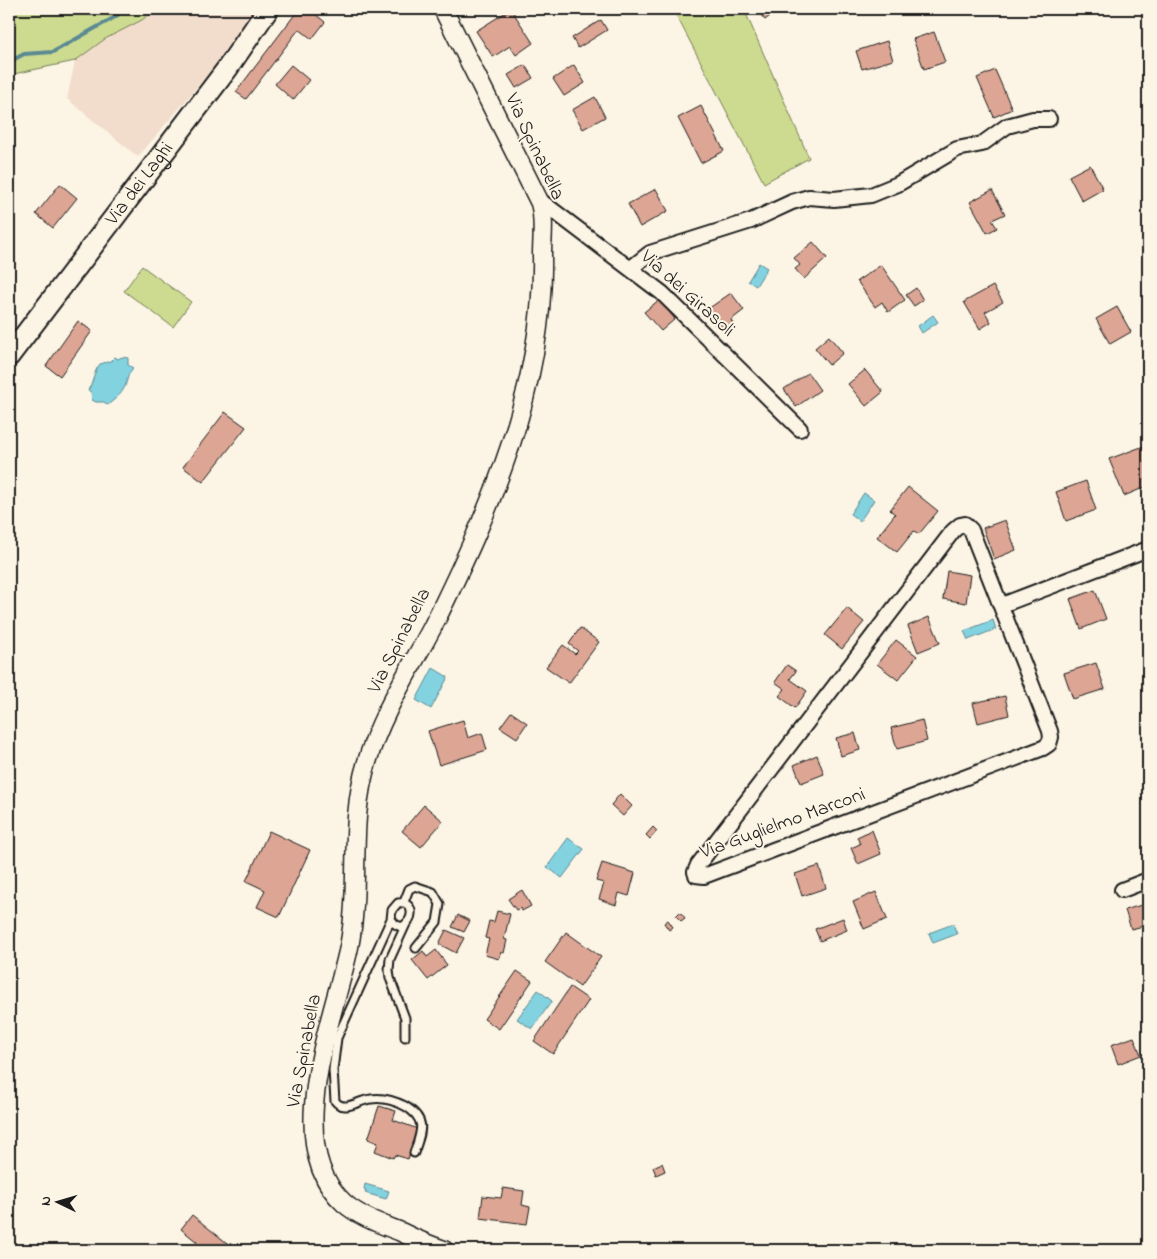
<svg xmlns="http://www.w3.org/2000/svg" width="1157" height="1259" viewBox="0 0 1157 1259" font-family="'Indie Flower',sans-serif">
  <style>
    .built { fill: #f2ddcd }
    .green { fill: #ccdb8f; stroke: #747c56 }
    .water { fill: #83d2e0; stroke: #5a8992 }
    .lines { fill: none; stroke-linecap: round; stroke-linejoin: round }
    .stream { stroke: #5a8992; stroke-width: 4 }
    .building { fill: #dca594; stroke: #1c1c1c }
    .service-casing { stroke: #1c1c1c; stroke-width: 11 }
    .minor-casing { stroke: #1c1c1c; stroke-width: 18 }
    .tertiary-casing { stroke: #1c1c1c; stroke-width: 21 }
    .secondary-casing { stroke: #1c1c1c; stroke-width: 24 }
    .service { stroke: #fcf5e5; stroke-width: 7 }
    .minor { stroke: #fcf5e5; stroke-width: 14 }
    .tertiary { stroke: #fcf5e5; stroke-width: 18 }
    .secondary { stroke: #fcf5e5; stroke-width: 20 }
    .labels { text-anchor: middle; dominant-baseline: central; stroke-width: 4; stroke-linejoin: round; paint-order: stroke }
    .street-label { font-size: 20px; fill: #1c1c1c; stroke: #fcf5e5 }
  </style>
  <rect width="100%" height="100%" fill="#fcf5e5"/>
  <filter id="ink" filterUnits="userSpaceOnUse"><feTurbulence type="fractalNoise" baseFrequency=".02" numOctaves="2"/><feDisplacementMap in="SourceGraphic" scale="10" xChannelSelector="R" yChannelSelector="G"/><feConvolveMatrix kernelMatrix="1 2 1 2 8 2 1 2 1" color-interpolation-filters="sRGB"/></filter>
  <g filter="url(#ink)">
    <path class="built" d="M156,9H255L220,60L138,157L67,99L75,61L105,39L142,20Z"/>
    <path class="green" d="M9,9H156L142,20L105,39L75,61L9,75Z
      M673,9H744L809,158L764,183Z
      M142,266L191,302L173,327L124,291Z"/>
    <path class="water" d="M759,263L767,268L756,286L748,281Z
      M933,315L938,322L922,333L918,326Z
      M115,357L118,359L122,357L128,358V365L133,368C126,376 128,382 123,390C119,397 113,400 108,405L104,402H96L92,400L91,392L88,390C94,382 93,372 100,364L111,361Z
      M864,493L874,500L860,521L850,514Z
      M993,620L996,629L968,640L964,631Z
      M433,668L448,677L431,709L416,700Z
      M568,838L584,849L562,878L547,867Z
      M953,924L957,934L933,943L929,933Z
      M538,990L552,1001L532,1029L517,1019Z
      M365,1184L389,1191L386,1199L365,1193L366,1190L364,1189Z"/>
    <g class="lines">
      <path class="stream" d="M9,62L24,54L53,52L115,17L126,9"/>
    </g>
    <path class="building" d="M299,9H311L310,10L325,22L312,39L299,29L246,99L236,92Z
      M511,9L533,43L516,55L510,46L493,57L476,31Z
      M756,9H779L765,20Z
      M601,20L607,30L578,48L572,38Z
      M934,32L945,62L924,69L913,39Z
      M887,41L893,60L862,69L856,51Z
      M291,65L309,80L293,100L275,84Z
      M525,65L533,78L516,88L508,75Z
      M574,65L585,83L564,96L553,79Z
      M995,70L1012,109L994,117L977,78Z
      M595,97L605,117L583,129L572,110Z
      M701,106L724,151L701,163L678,118Z
      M1090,165L1103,189L1082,201L1069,176Z
      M60,184L77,198L53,228L36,214Z
      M656,189L668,211L640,227L628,204Z
      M992,190L1005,214L992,220L997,228L987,233L970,202Z
      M813,242L827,258L804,279L795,269L800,265L794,258Z
      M881,265L905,300L888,312L882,302L875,307L857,281Z
      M993,286L1003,302L985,312L991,322L980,329L964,302Z
      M916,288L923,300L914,306L906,295Z
      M731,293L744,310L731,320L734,326L726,332L720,325L717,327L705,311Z
      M659,300L675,319L661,331L644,312Z
      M1117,307L1131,332L1110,344L1096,319Z
      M78,321L92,331L60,376L46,366Z
      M829,336L843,353L829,365L815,348Z
      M865,370L883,392L866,406L848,384Z
      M808,373L820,390L796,407L784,389Z
      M225,412L246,427L203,482L183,467Z
      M1144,446L1148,457V486L1124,496L1109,459Z
      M1086,481L1096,510L1066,521L1056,492Z
      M908,487L938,511L919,534L914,531L897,552L877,537L895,514L890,510Z
      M1005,520L1016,550L994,559L983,528Z
      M947,571L970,575L966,603L943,599Z
      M1095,590L1106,619L1081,629L1070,599Z
      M847,608L864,622L842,649L825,635Z
      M929,617L940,643L918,652L908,626Z
      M580,628L599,642L569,683L546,667L563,645L575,654L578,651L569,644Z
      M896,640L917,656L898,680L877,664Z
      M1096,663L1105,689L1073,699L1064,673Z
      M787,665L796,671L790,679L807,691L795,708L779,696L785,689L775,682Z
      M1005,696L1009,715L978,723L973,703Z
      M511,712L527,723L517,738L500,727Z
      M463,720L468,738L482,733L487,750L439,765L428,731Z
      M922,720L927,741L897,749L891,728Z
      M855,733L860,750L841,756L836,738Z
      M817,755L824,774L801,783L794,765Z
      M620,794L632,806L623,816L611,805Z
      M424,805L443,821L421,847L402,831Z
      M653,827L657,831L650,839L646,835Z
      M872,830L881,854L858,864L851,848L860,844L857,837Z
      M269,831L310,850L279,917L257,907L265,890L246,881Z
      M602,863L635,873L629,896L619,893L616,905L599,899L604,883L596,881Z
      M819,866L826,888L802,896L795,874Z
      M522,890L531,906L522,911L520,908L516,910L508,899Z
      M876,892L887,919L864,929L853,902Z
      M1148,903V925L1131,929L1125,910Z
      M497,911L510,914L504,939L507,940L504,953L501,952L499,959L485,955L489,939L485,938L489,921L494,922Z
      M680,912L685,918L681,921L676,916Z
      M458,915L470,921L464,932L452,927Z
      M843,918L847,930L820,941L815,929Z
      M668,920L673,927L669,930L664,923Z
      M446,930L464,938L456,953L439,944Z
      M566,932L601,957L580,987L545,962Z
      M436,950L447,965L428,980L412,960L423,951L427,957Z
      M517,971L532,981L499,1029L484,1019Z
      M570,987L589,1000L553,1054L534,1041Z
      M1134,1037L1141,1055L1118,1064L1111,1045Z
      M379,1106L396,1111L393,1120L418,1129L408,1159L395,1155L393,1158L375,1151L378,1143L368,1139Z
      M662,1163L665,1171L656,1175L653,1167Z
      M503,1188L524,1191L522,1205L530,1207L527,1224L480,1218L483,1196L501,1198Z
      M192,1215L232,1247L230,1250H191L197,1242L181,1229Z"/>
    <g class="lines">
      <g class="service-casing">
        <path id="service" d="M404,902L409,889L415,886L433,892L440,904L437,922L416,948
          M326,1037L337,1038L391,919L392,910L398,903C415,901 415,921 401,927L395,924L391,919
          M405,1037V1018L390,978L389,970L390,959L406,924
          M337,1038L333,1070L335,1101C344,1113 359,1100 371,1099C383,1097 395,1101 405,1106C428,1120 421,1132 414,1153"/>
      </g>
      <g class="minor-casing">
        <path id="minor" d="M538,199L662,293L800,429
          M631,268L650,253L751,221L792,202L809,197L834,199L871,195L898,184L957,149L982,144L1007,126L1033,119H1049
          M965,524L971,530L1050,731L1051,737L1049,744L1043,748L704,876L696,875L695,872L698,865L953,531L960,525Z
          M1002,605L1148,549
          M1122,890L1148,880"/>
      </g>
      <g class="tertiary-casing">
        <path id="tertiary" d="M443,9L540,203C545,221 542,238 542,255C545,387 490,510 433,626C410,670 381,714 367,762C348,822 361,886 349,947C334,1018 280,1145 344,1203C360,1217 381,1224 401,1232C415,1239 429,1245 444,1250"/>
      </g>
      <g class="secondary-casing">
        <g id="secondary">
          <path id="s1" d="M9,356L227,69L268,9"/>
        </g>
      </g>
      <use href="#service" class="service"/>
      <use href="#minor" class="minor"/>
      <use href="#tertiary" class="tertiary"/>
      <use href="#secondary" class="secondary"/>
    </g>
  </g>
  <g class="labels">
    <g class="street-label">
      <text transform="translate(534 147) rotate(65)">Via Spinabella</text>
      <text stroke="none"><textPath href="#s1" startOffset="216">Via dei Laghi</textPath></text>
      <text transform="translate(687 294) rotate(42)">Via dei Girasoli</text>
      <text transform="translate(400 641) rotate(-63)">Via Spinabella</text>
      <text transform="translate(783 824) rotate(-20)">Via Guglielmo Marconi</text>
      <text transform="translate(305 1051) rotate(-79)">Via Spinabella</text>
    </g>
  </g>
  <rect width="1157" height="1259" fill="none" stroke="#fcf5e5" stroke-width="30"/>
  <rect x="15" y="15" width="1127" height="1229" fill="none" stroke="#1c1c1c" stroke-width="2" filter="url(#ink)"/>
  <g transform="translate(58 1202) rotate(275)" stroke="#fcf5e5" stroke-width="4" paint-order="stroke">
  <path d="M0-4L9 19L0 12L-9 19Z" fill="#1c1c1c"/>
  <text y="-8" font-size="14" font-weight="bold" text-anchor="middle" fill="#1c1c1c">N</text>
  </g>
</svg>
